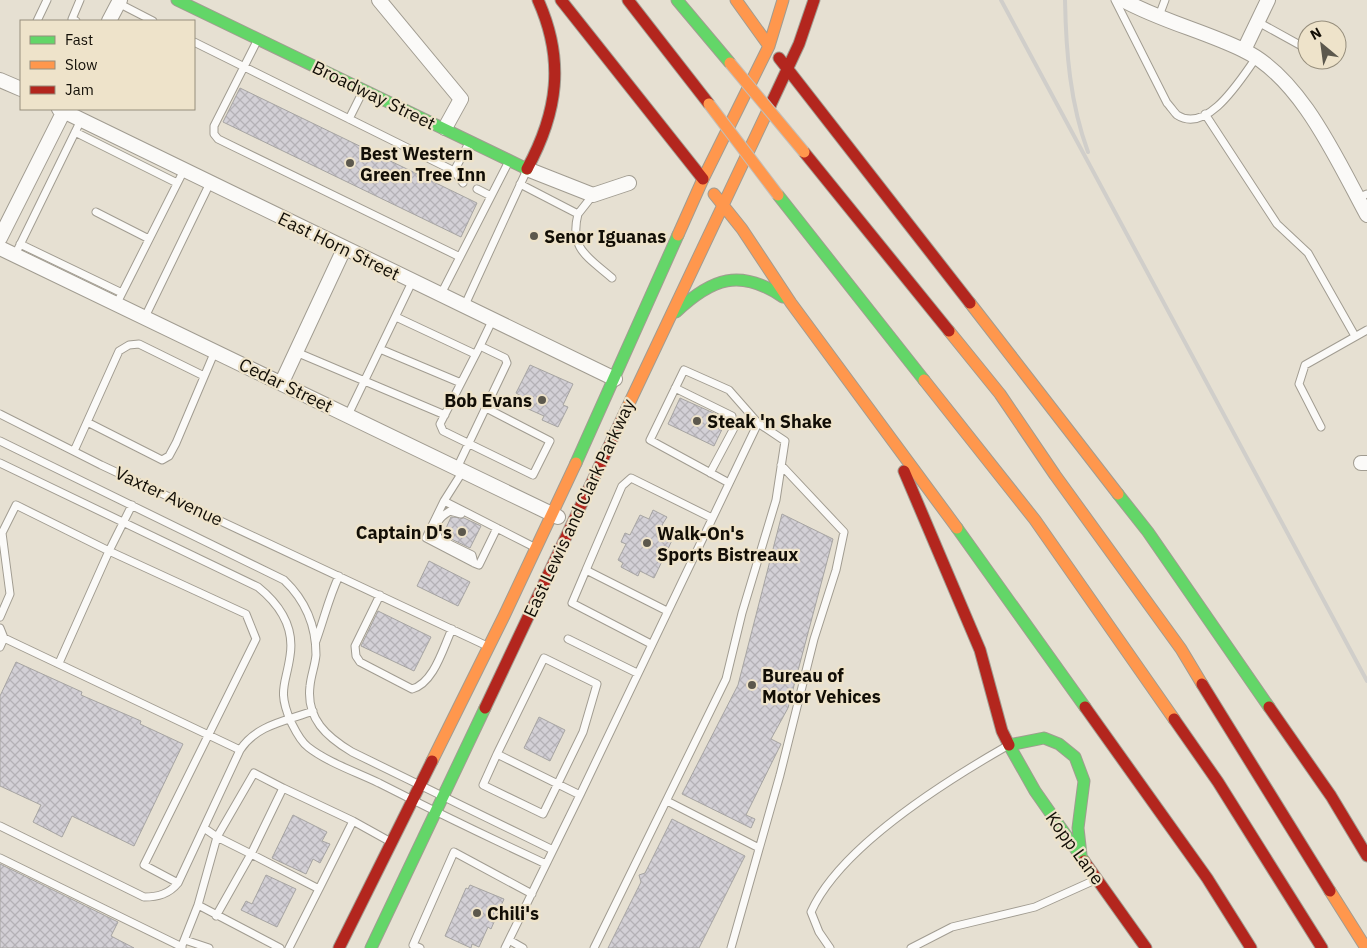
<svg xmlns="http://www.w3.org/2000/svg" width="1367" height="948" viewBox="0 0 1367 948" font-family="'IBM Plex Sans',sans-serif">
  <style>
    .building { fill: url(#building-cross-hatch); stroke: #a6a4a2 }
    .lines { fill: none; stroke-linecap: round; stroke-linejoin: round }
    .lane-casing { stroke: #a19c91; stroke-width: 9 }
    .street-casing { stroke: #a19c91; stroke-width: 16 }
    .fast-casing { stroke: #a19c91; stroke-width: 13 }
    .slow-casing { stroke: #a19c91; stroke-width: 13 }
    .jam-casing { stroke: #a19c91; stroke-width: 13 }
    .lane { stroke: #fbfaf8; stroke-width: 7 }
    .street { stroke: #fbfaf8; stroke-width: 14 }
    .fast { stroke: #63d668; stroke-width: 11 }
    .slow { stroke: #ff974d; stroke-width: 11 }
    .jam { stroke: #b3261e; stroke-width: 11 }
    .rail { stroke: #d0ceca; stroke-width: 4 }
    .slow-bridge-casing { stroke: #c2bfb9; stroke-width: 13; stroke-linecap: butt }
    .slow-bridge { stroke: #ff974d; stroke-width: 11 }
    .poi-dot { fill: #5c584d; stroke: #eee3ca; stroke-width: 2 }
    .labels { text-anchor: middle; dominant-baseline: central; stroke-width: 4.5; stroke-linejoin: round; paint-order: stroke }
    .street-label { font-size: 18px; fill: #120e06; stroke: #eee3ca }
    .poi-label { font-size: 18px; font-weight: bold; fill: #120e06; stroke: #eee3ca; text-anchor: start }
  </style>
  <defs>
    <pattern id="building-cross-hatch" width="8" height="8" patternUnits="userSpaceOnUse" patternTransform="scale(1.25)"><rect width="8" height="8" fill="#d3d0d6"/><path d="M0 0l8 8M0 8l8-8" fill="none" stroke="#b4b1b6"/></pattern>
  </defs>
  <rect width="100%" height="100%" fill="#e6e0d2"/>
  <path class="building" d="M240,88L477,203L461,237L223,122Z
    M530,365L573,384L563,405L568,407L558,427L542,420L544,416L517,404L521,396L516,393Z
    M680,398L727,419L714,446L668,424Z
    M653,510L667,517L662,525L676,532L654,578L640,571L638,576L621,567L623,563L618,560L626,544L621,542L625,533L630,535L640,515L649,519Z
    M782,514L833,539L788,708L771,739L781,744L746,815L755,819L751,828L682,794L738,685Z
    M451,517L464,518L481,526L470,548L443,535Z
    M429,561L470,582L458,606L417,586Z
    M378,611L431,637L414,671L361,646Z
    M16,662L82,692L81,695L141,721L140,724L183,744L134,846L72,816L62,837L33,822L41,805L0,786V696Z
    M539,717L565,730L550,761L524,748Z
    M293,815L327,832L322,841L330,844L320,863L313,859L306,874L272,858Z
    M672,819L745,856L699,948H608L641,882L639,875L645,873Z
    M0,864L118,922L111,936L134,948H0Z
    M266,875L296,889L277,927L241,910L246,901L252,904Z
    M470,885L504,899L491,929L488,927L479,947L472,944L471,948L445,936L466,888L468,889Z"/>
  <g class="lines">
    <g class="lane-casing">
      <path id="lane" d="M1115,0L1167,103C1170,106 1174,112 1177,115C1208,135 1242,77 1256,58
        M118,3L153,21
        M1159,16L1165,0
        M37,21L47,0
        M76,21L72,19L80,0
        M1258,22L1307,49
        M257,41L214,126V134L218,139L460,257
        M194,42L454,171L463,183
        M1205,114L1277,224L1308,253L1355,336
        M349,119L363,91
        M75,132L177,183
        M454,171L469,143
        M520,184L578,214L593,195
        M477,189L491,196
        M1357,198L1367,194
        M96,212L149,239
        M578,214C569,249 588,257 612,278
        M20,244L122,293
        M15,255L81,120
        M440,296L508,163
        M117,303L184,170
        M464,307L526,172
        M145,317L210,183
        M396,317L475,354
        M480,346L440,424L443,431L533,475L550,441L486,408
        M380,349L461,383
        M296,352L445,415
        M675,388L732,416L734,428L710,473
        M0,414L101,465L485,645
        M348,415L412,282
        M87,422L162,460L169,456L176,443L215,351
        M1321,427L1299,384L1305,365L1367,330
        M0,441L284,580C305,600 316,626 316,655C315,666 311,675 310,686C306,719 327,737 352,752L553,850
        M74,451L119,351L129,345L139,344L204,376
        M0,463L258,587C279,604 295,626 290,656C286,685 277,690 291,722C295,730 300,741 308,747C327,762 356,772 379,783C434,811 490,838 546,864
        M457,468L507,363L505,358L480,346L492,321
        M463,471L444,501L534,547
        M444,501L426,538L474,563L479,565L497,528
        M461,514L450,511C438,518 433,525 439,539L472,555L474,563
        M586,570L572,603L651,644
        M380,595L355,646L356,656L360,662L412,689C434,683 443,648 452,629
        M667,611L586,570L622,486L631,478L712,518
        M0,617L10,594L2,533L16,505L109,551L132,505
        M0,628L4,638L0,636
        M568,639L637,673
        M316,641C324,619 329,597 339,576
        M0,647L4,638L240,750
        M59,663L109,551L246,614L256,639L144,865L178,883
        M497,754L483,785L543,814L583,732L597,684L544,658L497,754L580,795L758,423
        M283,788L254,773L217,837L251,854L283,788L353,821
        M667,801L759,848
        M0,826L144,897C158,897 169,894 178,883L240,750C256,725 286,721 313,711
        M0,858L182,947
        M319,889L353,821L389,841
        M198,905L280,948
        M216,916L251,854L319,889L289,948
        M185,940L209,948
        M509,940L523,948
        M181,948L198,905L217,837L204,828
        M420,948L413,945L454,852L532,894
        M505,948L580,795
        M594,948L726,679L742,613L776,500L785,441L758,423L729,390L684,370L650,440L729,483
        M731,948L780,775L814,639L836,570L844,532L781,465
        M830,948L819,932L811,912C840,847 946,781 1007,746
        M911,948L952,927L1035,907L1095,880"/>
    </g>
    <g class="street-casing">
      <path id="street" d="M379,0L461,99L445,128
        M1123,0C1161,21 1204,31 1243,50C1301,77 1338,162 1367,215
        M109,21L120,0
        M1244,50L1268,0
        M0,80L21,89
        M59,109L615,379
        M527,169L593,195L629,183
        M0,238L65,109
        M0,248L558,517
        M282,382L344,249
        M1361,463H1367"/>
    </g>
    <g class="fast-casing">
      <path id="fast" d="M177,0L527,169
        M677,0L730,63
        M778,195L924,380
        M676,312C712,278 740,268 783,297
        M576,463L678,235
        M1118,494L1148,532L1269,707
        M957,528L1085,707
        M1081,855L1078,828L1084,781L1075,757L1059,744L1044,738L1009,745L1035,791L1084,861
        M371,948L485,708"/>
    </g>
    <g class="slow-casing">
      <path id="slow" d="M736,0L769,46
        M714,194L742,229L791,303L957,528
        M678,235L703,179L769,46L783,0
        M970,303L1118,494
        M949,331L1000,394L1055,475L1181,649L1202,684
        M924,380L1035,520L1174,719
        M627,408L770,106
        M432,761L504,616L576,463
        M1330,891L1366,948"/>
    </g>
    <g class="jam-casing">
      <path id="jam" d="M561,0L703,179
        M628,0L709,104
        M779,58L970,303
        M770,106L799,44L814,0
        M804,152L949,331
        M527,169C558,112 565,60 538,0
        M904,471L980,650L1002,731L1009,745
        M1202,684L1330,891
        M1085,707L1207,878L1251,948
        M1269,707L1331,796L1367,856
        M485,708L627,408
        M1174,719L1218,782L1322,948
        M1084,861L1146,948
        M339,948L432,761"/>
    </g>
    <use href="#lane" class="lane"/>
    <use href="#street" class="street"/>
    <use href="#fast" class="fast"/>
    <use href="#slow" class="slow"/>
    <use href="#jam" class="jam"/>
    <path class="rail" d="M1001,0L1367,681
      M1065,0C1066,52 1070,103 1088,152"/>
    <g class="slow-bridge-casing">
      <path id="slow-bridge" d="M730,63L804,152
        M709,104L778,195"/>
    </g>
    <use href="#slow-bridge" class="slow-bridge"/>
  </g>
  <g class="poi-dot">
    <circle cx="350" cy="163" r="5"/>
    <circle cx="534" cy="236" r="5"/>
    <circle cx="542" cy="400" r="5"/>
    <circle cx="697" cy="421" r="5"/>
    <circle cx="462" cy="532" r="5"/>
    <circle cx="647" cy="543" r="5"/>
    <circle cx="752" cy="685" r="5"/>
    <circle cx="477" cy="913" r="5"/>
  </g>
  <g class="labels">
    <g class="street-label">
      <text transform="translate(374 95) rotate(26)">Broadway Street</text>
      <text transform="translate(339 246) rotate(26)">East Horn Street</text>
      <text transform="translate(286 385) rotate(26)">Cedar Street</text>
      <text transform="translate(169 496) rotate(25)">Vaxter Avenue</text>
      <text transform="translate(579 508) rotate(-65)">East Lewis and Clark Parkway</text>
      <text transform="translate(1075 848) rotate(54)">Kopp Lane</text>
    </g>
    <g class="poi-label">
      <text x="360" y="153">Best Western<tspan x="360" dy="21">Green Tree Inn</tspan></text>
      <text x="544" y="236">Senor Iguanas</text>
      <text x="532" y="400" text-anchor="end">Bob Evans</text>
      <text x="707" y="421">Steak 'n Shake</text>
      <text x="452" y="532" text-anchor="end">Captain D's</text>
      <text x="657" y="533">Walk-On's<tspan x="657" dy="21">Sports Bistreaux</tspan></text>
      <text x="762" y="675">Bureau of<tspan x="762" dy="21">Motor Vehices</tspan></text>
      <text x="487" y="913">Chili's</text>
    </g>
  </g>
  <rect x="20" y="20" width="175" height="90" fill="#eee3ca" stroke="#968e7c"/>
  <rect x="30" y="36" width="25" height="8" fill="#63d668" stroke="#968e7c"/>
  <text x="65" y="45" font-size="15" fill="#120e06">Fast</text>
  <rect x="30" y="61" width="25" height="8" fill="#ff974d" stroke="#968e7c"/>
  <text x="65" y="70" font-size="15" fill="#120e06">Slow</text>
  <rect x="30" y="86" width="25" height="8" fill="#b3261e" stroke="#968e7c"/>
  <text x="65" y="95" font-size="15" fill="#120e06">Jam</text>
  <g transform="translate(1322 45) rotate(331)"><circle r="24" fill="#eee3ca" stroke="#968e7c"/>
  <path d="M0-4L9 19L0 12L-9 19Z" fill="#5c584d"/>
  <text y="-8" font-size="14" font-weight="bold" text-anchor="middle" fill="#120e06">N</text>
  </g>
</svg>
